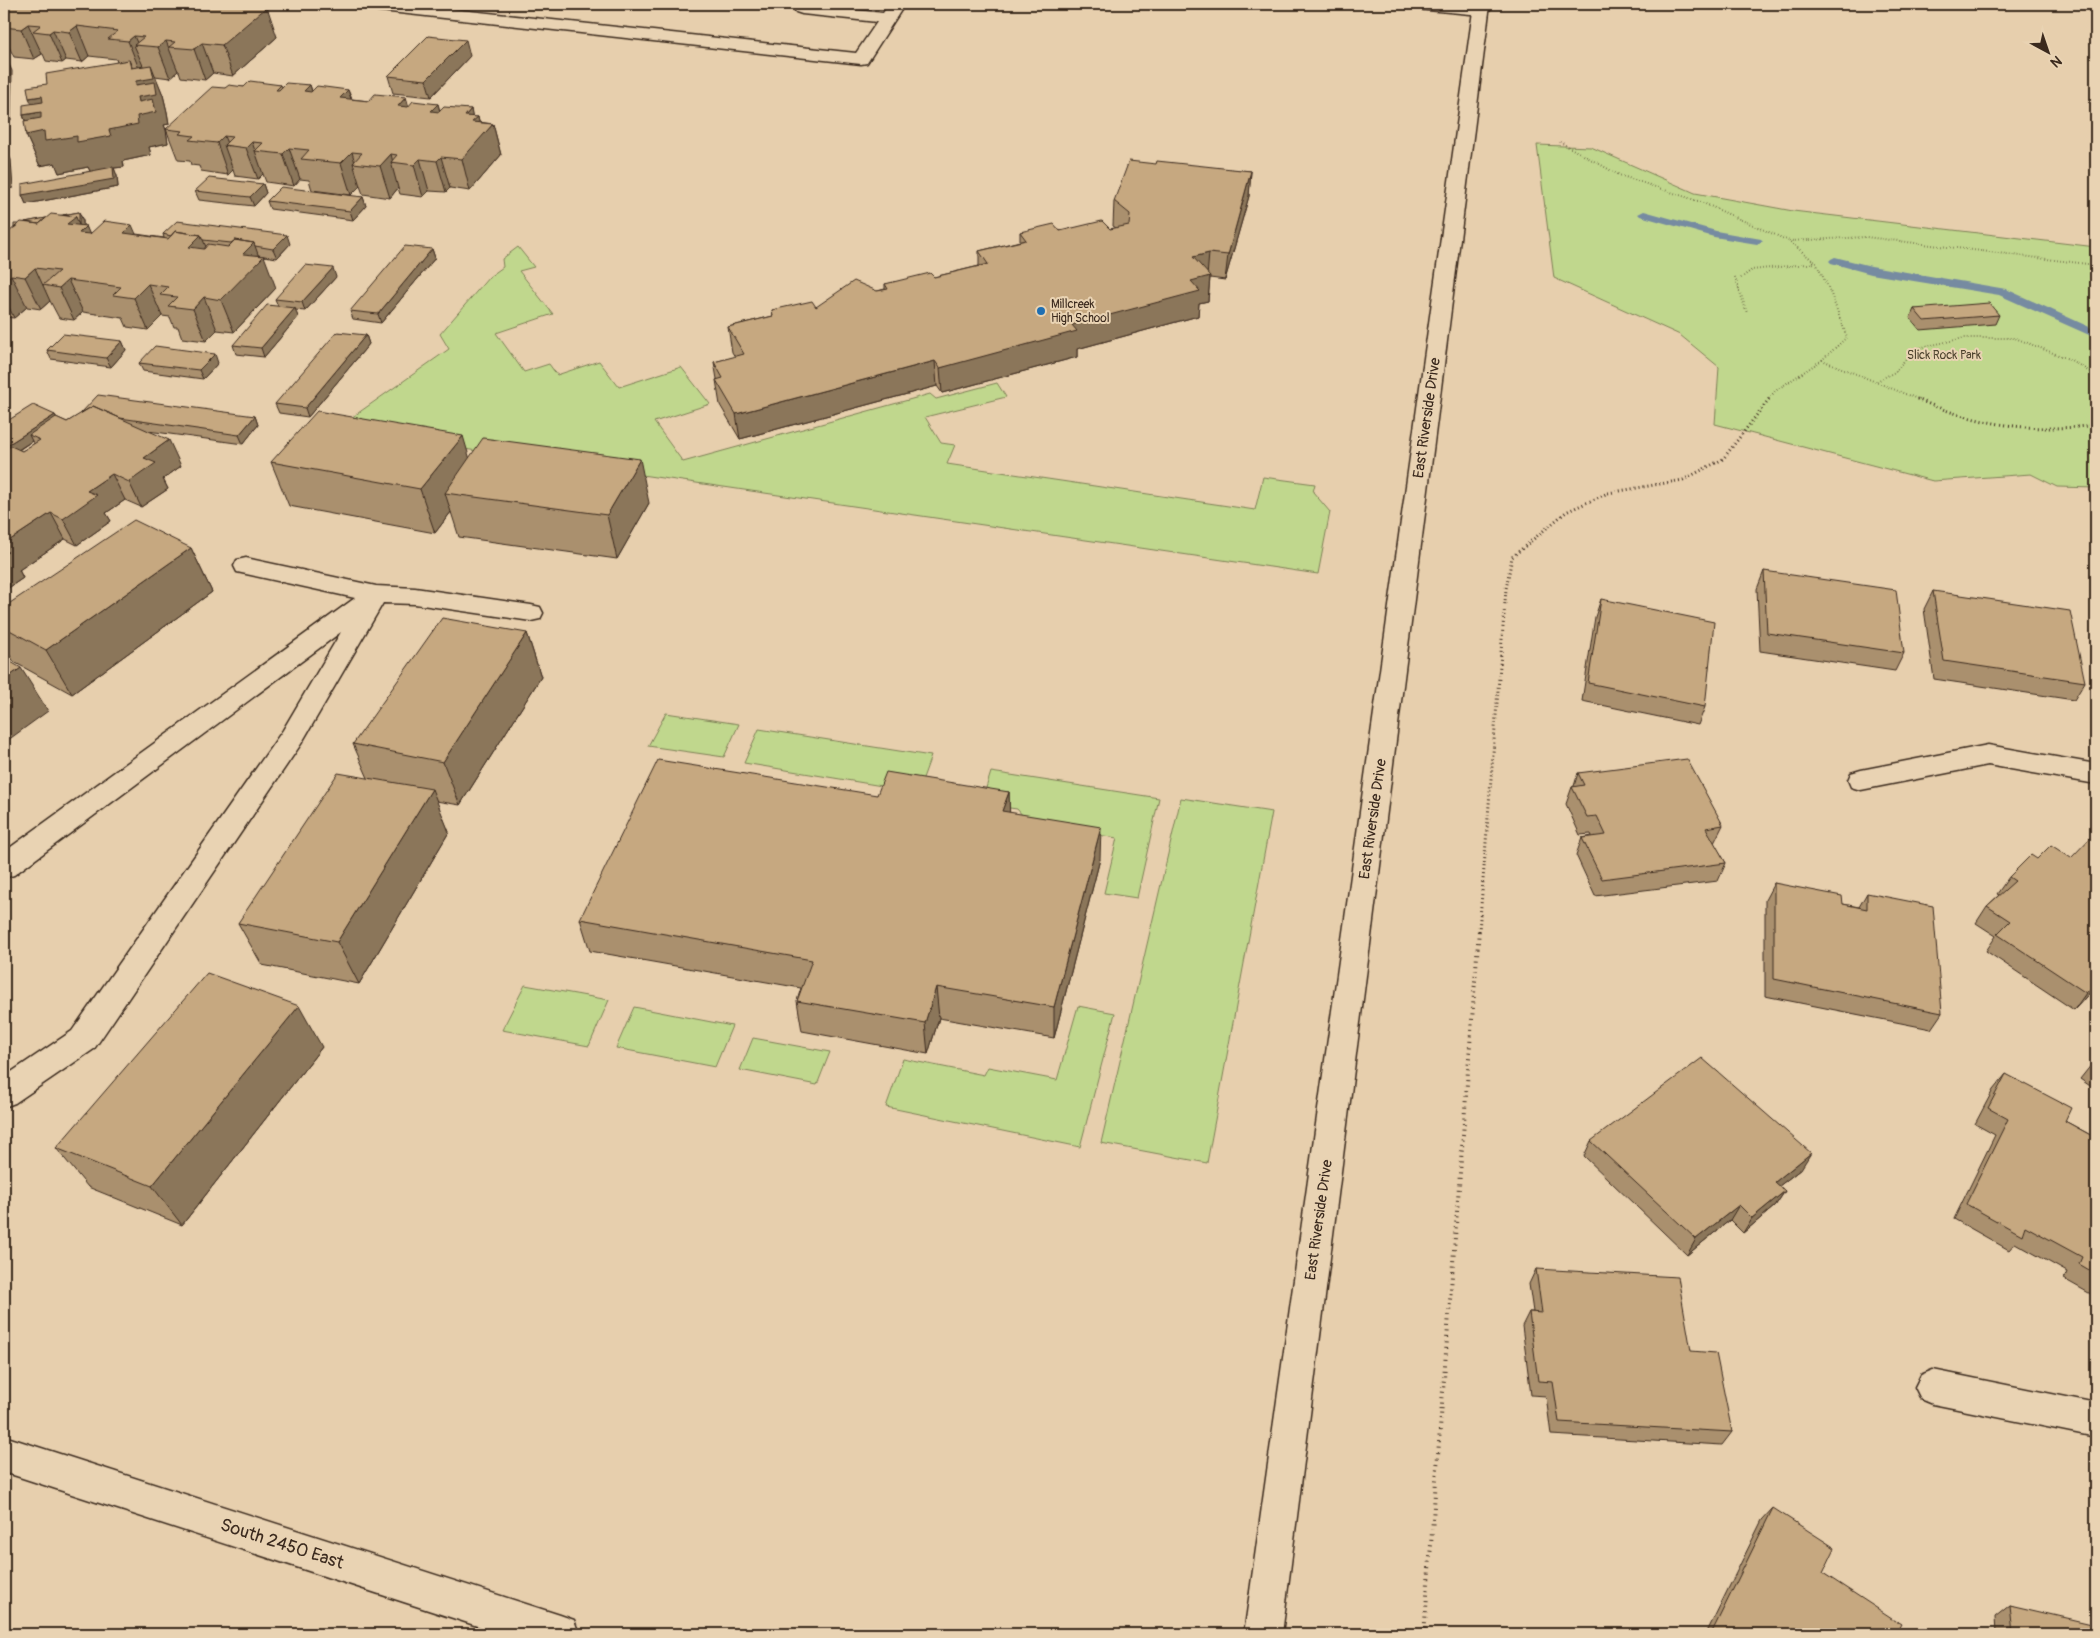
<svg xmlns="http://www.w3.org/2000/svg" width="2100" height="1638" viewBox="0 0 2100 1638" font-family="Pangolin,sans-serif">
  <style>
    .green { fill: #c0d78d; stroke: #7e8056 }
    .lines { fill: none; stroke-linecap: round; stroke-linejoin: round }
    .stream { fill: #768ba1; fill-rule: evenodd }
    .service-casing { stroke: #3b2a1e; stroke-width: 3 }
    .minor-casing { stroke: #3b2a1e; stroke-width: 3 }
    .tertiary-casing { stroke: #3b2a1e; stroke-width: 3 }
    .primary-casing { stroke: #3b2a1e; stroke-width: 3 }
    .path-far2 { stroke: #3b2a1e; stroke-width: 2; stroke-dasharray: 0.5 2.5; stroke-linecap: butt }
    .path-far1 { stroke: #3b2a1e; stroke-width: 3; stroke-dasharray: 1 3; stroke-linecap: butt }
    .path { stroke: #3b2a1e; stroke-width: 4; stroke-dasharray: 1 4.5; stroke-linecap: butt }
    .service { fill: #e9d3b3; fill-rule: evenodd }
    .minor { fill: #e9d3b3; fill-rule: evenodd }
    .tertiary { fill: #e9d3b3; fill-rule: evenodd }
    .primary { fill: #e9d3b3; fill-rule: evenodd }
    .wall { fill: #aa906e; stroke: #3b2a1e; fill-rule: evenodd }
    .shaded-wall { fill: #8b765a; stroke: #3b2a1e }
    .building { fill: #c6a880; stroke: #3b2a1e }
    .poi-dot { fill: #1f6fb2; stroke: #e9d3b3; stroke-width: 2 }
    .labels { text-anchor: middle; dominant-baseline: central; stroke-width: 4; stroke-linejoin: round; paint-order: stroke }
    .far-poi-label { font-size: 12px; fill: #3b2a1e; stroke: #e9d3b3; text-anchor: start }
    .far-park-label { font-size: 12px; fill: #4f442f; stroke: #e9d3b3 }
    .street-label { font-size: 15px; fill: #3b2a1e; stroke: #e9d3b3 }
    .near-street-label { font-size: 18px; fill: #3b2a1e; stroke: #e9d3b3 }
  </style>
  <rect width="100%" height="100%" fill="#e7cfad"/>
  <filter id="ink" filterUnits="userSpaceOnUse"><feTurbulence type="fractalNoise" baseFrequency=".02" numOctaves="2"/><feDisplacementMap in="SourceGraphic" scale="10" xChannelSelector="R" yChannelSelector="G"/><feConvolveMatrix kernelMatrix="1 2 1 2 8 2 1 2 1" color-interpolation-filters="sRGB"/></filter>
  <g filter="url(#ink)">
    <path class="green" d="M1537,145L1591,147L1695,193L1793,211L2096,247V488L2057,487L2031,474L1933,481L1715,424L1719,367L1680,335L1554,278Z
      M518,247L534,267L519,271L553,314L496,333L524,372L549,364L557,375L599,361L619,387L681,367L710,404L654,422L683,462L930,394L936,399L997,383L1006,397L925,417L941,443L955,445L947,464L1255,510L1263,477L1315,484L1313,492L1330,512L1318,574L334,430L449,349L440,334L489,277L503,267L502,259Z
      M666,713L739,724L724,757L648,746Z
      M759,729L931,756L918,792L744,763Z
      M991,772L1159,798L1137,898L1104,893L1117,838L1030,824L1017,809L981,804Z
      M1181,798L1272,812L1207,1163L1101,1143Z
      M525,985L609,1000L589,1046L502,1030Z
      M1078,1006L1115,1013L1080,1147L886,1107L903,1059L984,1075L988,1067L1057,1080Z
      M634,1007L732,1026L715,1067L616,1048Z
      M753,1038L830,1052L817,1085L740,1070Z"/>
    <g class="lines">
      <path class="stream" d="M1644,211L1716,231L1761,239L1763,241L1757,244L1714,237L1640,216L1638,214Z
        M1835,257L1871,266L2006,289L2096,330V338L1999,295L1871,274L1831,263L1829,261L1831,259Z"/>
      <g class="service-casing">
        <path id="service" d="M365,4H405L856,53L877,22L802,14L796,12L794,9L796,6L802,4L883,13L889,4H905L867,63L861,64L372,10L366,8Z
          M1409,4H1467L1487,6L1489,10L1487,14L1481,15L1417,9L1411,7Z
          M246,558L376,586L415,588L531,605L540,607L543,613L540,619L531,621L415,604L383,603L301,744L94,1049L15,1103L4,1107V1077L72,1031L283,730L341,632L14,875L4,878V852L355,598L237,572L234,566L237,560Z"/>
      </g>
      <g class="minor-casing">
        <path id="minor" d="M1988,745L2096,764V784L1988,765L1861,790L1851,787L1848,780L1851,773L1861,770Z
          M1933,1370L2096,1403V1437L1933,1404L1921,1399L1915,1387L1921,1375Z"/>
      </g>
      <g class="tertiary-casing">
        <path id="tertiary" d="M4,1436L560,1615L574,1620L579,1634H502L4,1472Z"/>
      </g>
      <g class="primary-casing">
        <path id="primary" d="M1474,4H1490L1282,1634H1244Z"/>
      </g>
      <path class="path-far2" d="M1560,142L1619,175L1701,202L1789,241L1816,263L1829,289L1847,337L1822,360L1775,391L1768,400
        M1789,241L1866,237L2096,265
        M1735,277L1747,313
        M1741,278L1752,270L1816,263
        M1822,360L1920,400
        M1877,381L1895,372L1914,349L1964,338H2015L2071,360L2096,376"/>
      <path class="path-far1" d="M1917,399C1977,425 2031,433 2096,425
        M1479,931L1506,589L1512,557L1566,512L1608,493L1683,480L1723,459L1769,399"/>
      <path class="path" d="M1424,1634L1479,930"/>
      <use href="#service" class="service"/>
      <use href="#minor" class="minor"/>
      <use href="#tertiary" class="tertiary"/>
      <use href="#primary" class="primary"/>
    </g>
    <path class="wall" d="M12,4H258L277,37L233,76L213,73L205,80L181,77L179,71H178L170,78L155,76L163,95L167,112L169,124L164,125L166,130L168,143L149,147L151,155L123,161L124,167L114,168L117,176L118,187L26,204L22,195L90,171L88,167L59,173L55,163L40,166L26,135L25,121L23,115L47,84L117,62L116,59L89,56L82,62L66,60L62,63L46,61L43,54H42L34,59L14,57L9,47H7L4,39V10Z
      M290,4H326L322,8Z
      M470,56L431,97L393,93L388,76Z
      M281,85L282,87L310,85L312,91L348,90L352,99L369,101L406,97L408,107L438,104L440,112L471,109L472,117H478L479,122L493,124L501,155L470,191L450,188L446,192L429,191L423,197L400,194L398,188L390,198L363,194L360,186L351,195L312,190L309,180L300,179L294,186L266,182L263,174L258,179L235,176L233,170L228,175L201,171L199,166L191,165L190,161L178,160L166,129L225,88Z
      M1156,164L1251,171L1249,196L1225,280L1210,278L1208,301L1199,303L1198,316L1077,349V357L942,393L937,386L740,439L720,405L716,380L717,379L714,362L735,357L732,352L728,327L773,316L772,310L816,307L885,289V284L934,277L979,266V251L1020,241V232L1110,229L1116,228L1113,226L1114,201Z
      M263,184L266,193L254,206L199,200L195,191Z
      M363,197L366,206L353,220L270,209L267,201Z
      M79,212L83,221V226H86L89,234H136L164,238L163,234L290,244L277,258L258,255L276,288L234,332L217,330L206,341L182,338L178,327H174L170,317L162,316L148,330L127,327L123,318L83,312L74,320L59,318L50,301L41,309L27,307L14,318L4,317V236L25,222Z
      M432,249L435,258L381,323L353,319L350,311Z
      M336,277L305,311L295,310L298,317L264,357L236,354L233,345L278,306L275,299Z
      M1914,309L1999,315L1995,324L1920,330L1910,318Z
      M366,335L369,344L308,417L279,413L275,404Z
      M122,341L126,350L111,367L51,359L47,350Z
      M139,363H218L203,379L143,371Z
      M81,414L255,416L258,425L243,444L148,431L181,466L163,479L168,489L141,507L125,500L106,513L111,521L77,545L65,539L19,570L23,578L4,591V423L55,415L56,417L67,422ZM32,441L34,444L22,451L19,450Z
      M469,458L649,503L617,559L459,537L451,512L435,533L289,506L271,462Z
      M191,548L212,592L72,694L14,662L4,645V607Z
      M1764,571L1904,653L1895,671L1760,651L1757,589Z
      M1933,591L2085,682L2074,700L1934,679L1924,609Z
      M1601,599L1705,707L1698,725L1582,701L1595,617Z
      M527,633L541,677L460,805L436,801L449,832L359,984L262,965L238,923L368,778L353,744Z
      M1578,773L1723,825L1714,843L1726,863L1718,881L1595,896L1576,855L1582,838L1592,836L1591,834L1580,835L1566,804L1572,787L1574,786Z
      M1009,792V812L1100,859L1054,1038L939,1018L928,1054L802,1031L797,1001L801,988L590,951L580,919L877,795Z
      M2031,855L2096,986L2074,1010L1986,951L1996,936L1976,923L1987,906L1999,895L1997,894L2009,877Z
      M1774,883L1843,904L1859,907L1867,893L1942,1013L1931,1029L1765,996V900Z
      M322,1047L182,1225L88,1187L56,1148Z
      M2096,1059V1090L2080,1079Z
      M2006,1074L2065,1121L2096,1138V1297L2064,1279L2067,1272L2015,1243L2009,1250L1954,1219L1995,1135L1975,1124L1993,1090Z
      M1591,1141L1801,1169L1779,1186L1785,1191L1775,1206L1743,1233L1730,1220L1687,1255L1584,1156Z
      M1536,1269L1691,1351L1732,1432L1722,1445L1551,1435L1546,1396L1531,1395L1522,1326L1529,1312H1533L1529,1284Z
      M1773,1508L1823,1573L1902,1634H1706L1762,1520Z
      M2010,1605L2096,1634H1996L1995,1617Z"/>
    <path class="shaded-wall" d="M250,4H258L261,12L267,7L277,37L233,76L222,45Z
      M321,4H326L322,8Z
      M28,24L42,54L34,59L21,29Z
      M77,26L89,56L82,62L69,32Z
      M53,30L66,60L62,63L49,33Z
      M134,36L138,45H134L144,68L140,71L128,41Z
      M466,40L470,56L431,97L426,80Z
      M166,41L178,71L170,78L158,47Z
      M202,43L213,73L205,80L194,49Z
      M129,60L138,81L151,65L163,95L167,112L169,124L164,125L166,130L168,143L149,147L151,155L123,161L124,167L114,168L117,176L118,187L26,204L22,195L91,173L88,167L59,173L55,163L40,166L26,135L31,134L23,115L36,113L29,98L42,96L109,130L137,116L139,102L136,85L131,68Z
      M8,62L12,71L11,120L4,122Z
      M310,85L320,116L304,91Z
      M348,90L358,120L340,98Z
      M406,97L415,128L398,106Z
      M438,104L446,135L431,111Z
      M471,109L473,120L478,117L482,136L493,124L501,155L470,191L462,159L465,116Z
      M224,136L228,146L224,145L233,170L228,175L217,143Z
      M252,142L263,174L258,179L246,148Z
      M289,148L300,179L294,186L283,154Z
      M7,151L11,160L13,188L4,190V180Z
      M352,152L355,163H353L360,186L351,195L341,163Z
      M391,154L393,163L391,162L398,188L390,198L380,166Z
      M441,157L450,188L446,192L437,161Z
      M420,159L429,191L423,197L414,165Z
      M1251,171L1249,196L1225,280L1228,255Z
      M263,184L266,193L254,206L250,197Z
      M363,197L366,206L353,220L350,211Z
      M79,212L83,221V229L86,226L100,258L67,224Z
      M132,225L146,257L124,233Z
      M201,235L214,266L189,247Z
      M287,235L290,244L277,258L273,249Z
      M254,243L260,260L264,256L276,288L234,332L221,300L243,254Z
      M432,249L435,258L381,323L378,314Z
      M1209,253L1207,277L1210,276L1208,301L1199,303L1198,316L1077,349V357L942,393L940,368L1072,325L1193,257Z
      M35,268L50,301L41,309L25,277Z
      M333,268L336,277L305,311L302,302Z
      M11,275L27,307L14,318L4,297V281Z
      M68,280L83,312L74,320L59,288Z
      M148,284L162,316L148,330L134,298Z
      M204,297L217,330L206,341L193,309Z
      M295,308L298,317L264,357L261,348Z
      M366,335L369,344L308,417L305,408Z
      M122,341L126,350L111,367L106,358Z
      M215,354L218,363L203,379L199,370Z
      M935,361L937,386L740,439L736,414Z
      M55,415L60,424L29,435L32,441L4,459V447Z
      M255,416L258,425L243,444L239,435Z
      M463,436L476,480L445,493L451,512L435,533L420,489Z
      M169,440L181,466L163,479L168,489L141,507L129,482L144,458Z
      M640,459L649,503L617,559L607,515Z
      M112,474L125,500L106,513L111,521L77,545L63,519L87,491Z
      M51,513L65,539L19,570L23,578L4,591V544Z
      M191,548L212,592L72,694L46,650Z
      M527,633L541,677L460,805L443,762Z
      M21,668L48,711L4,743V680Z
      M432,789L449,832L359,984L337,942Z
      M1009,792L1010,824L1002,811Z
      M1101,827L1100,859L1054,1038V1007Z
      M2096,983V986L2074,1010L2086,993Z
      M936,987L939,1018L928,1054L925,1023Z
      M299,1006L322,1047L182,1225L152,1186Z
      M1811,1153L1801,1169L1765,1197L1775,1182Z
      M1785,1191L1775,1206L1743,1233L1752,1218Z
      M1739,1205L1730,1220L1687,1255L1696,1239Z"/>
    <path class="building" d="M12,4H250L249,5L267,7L222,45L202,43L194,49L169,47L175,42L166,41L158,47L134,45L144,37L134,36L128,41L108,39L118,31L77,26L69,32L53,30L49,33L33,31L41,25L28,24L21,29L4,27V24L10,19L4,18V10Z
      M428,36L466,40L426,80L388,76Z
      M129,60L131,68L151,65L154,78L136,81V85L155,82L157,94L138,97L139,102L153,99L156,112L137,116L138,124L109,130L111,136L77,142V136L45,141L44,131L26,135L24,121L41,118V112L23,115V105L43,102L42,96L29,98L27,87L47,84L46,74Z
      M8,62L7,112H4V63Z
      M250,81L281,85L276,90H279L286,83L310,85L304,91L311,92L317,86L348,90L340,98L369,101L375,94L406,97L398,106L408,107L413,101L438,104L431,111L439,112L444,107L471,109L465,116L478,117L472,122L493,124L462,159L441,157L437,161L420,159L414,165L391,162L397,155L391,154L380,166L353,163L362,153L352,152L341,163L301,159L309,150L289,148L283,154L255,151L263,143L252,142L246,148L224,145L232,137L224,136L217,143L189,140L194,136L179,134L183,131L166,129L212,87L225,88L229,85L244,87Z
      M7,151L9,179L4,180V152Z
      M1129,161L1156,164L1157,161L1251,171L1228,255L1209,253L1193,257L1210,276L1191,281L1200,291L1072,325L1077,331L940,368L935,361L736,414L716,380L723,378L714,362L744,354L728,327L773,316L772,310L812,301L816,307L854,281L877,291L888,289L885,284L930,273L934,277L988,264L979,251L1026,240L1020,232L1054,224L1060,231L1102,221L1110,229L1129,225L1130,214L1114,201Z
      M113,167L114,179L22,195V184Z
      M209,178L263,184L250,197L195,191Z
      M281,187L363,197L350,211L267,201Z
      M79,212V225L76,217L63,215Z
      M51,214L76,217L67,224L86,226L79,233L90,234L104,221L132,225L124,233L168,239L175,231L201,235L189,247L204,249L208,244L228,247L235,240L254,243L243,254L264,256L221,300L204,297L193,309L168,306L177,297L160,295L168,287L148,284L134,298L113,295L121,287L68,280L59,288L43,285L59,271L35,268L25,277L11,275L4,281V236L21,222L39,224Z
      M46,218L39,224L25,222Z
      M177,221L287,235L273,249L255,246L254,243L235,240L231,243L203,240L201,235L175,231L171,236L163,234Z
      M14,224H19L14,228Z
      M405,246L432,249L378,314L350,311Z
      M305,265L333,268L302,302L275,299Z
      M1989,303L1999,315L1924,321L1914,309Z
      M267,305L295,308L261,348L233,345Z
      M337,332L366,335L305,408L275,404Z
      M63,334L122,341L106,358L47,350Z
      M155,346L215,354L199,370L139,363Z
      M98,395L255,416L239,435L120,418L93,406L81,413Z
      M33,405L55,415L4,447V423Z
      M93,406L169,440L144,458L156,463L129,482L112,474L87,491L97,495L63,519L51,513L4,544V450L11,446L22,451L40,440L29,435L56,417L67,422Z
      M317,411L463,436L420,489L271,462Z
      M483,438L640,459L607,515L445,493Z
      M134,520L191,548L46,650L4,627V607Z
      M4,550L8,552L4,555Z
      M1764,571L1896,590L1904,653L1767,633Z
      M1933,591L2070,611L2085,682L1944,661Z
      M1601,599L1714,622L1705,707L1588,683Z
      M442,618L527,633L443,762L353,744Z
      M4,658L21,668L4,680Z
      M1687,759L1723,825L1706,828L1726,863L1602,879L1582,838L1606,835L1597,816L1587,817L1572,787L1584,785L1578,773Z
      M658,760L877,795L886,772L1009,792L1002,811L1101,827L1054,1007L936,987L925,1023L797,1001L812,960L580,919Z
      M338,773L432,789L337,942L238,923Z
      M2096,832V983L2086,993L1997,934L2010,921L1987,906L2015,881L2009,877L2031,855L2037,859L2051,845L2071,858Z
      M1774,883L1842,896L1843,904L1867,909V893L1933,906L1942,1013L1774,979Z
      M207,973L299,1006L152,1186L56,1148Z
      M1702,1058L1811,1153L1775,1182L1785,1191L1752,1218L1739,1205L1696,1239L1591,1141Z
      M2006,1074L2071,1108L2065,1121L2096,1138V1274L2079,1264L2082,1257L2025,1226L2022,1235L1966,1204L2008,1119L1988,1108Z
      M1536,1269L1678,1277L1691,1351L1716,1353L1732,1432L1559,1422L1553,1382L1538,1381L1529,1312L1542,1313Z
      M1773,1508L1835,1548L1823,1573L1901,1624L1897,1631L1902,1634H1711Z
      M2010,1605L2096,1625V1634H2013Z"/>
  </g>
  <circle class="poi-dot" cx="1041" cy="311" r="5"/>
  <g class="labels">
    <g class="far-poi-label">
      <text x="1051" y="304">Millcreek<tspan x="1051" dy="14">High School</tspan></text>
    </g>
    <g class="far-park-label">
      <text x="1944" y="355">Slick Rock Park</text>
    </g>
    <g class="street-label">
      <text transform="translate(1427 418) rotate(-82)">East Riverside Drive</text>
      <text transform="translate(1373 819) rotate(-82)">East Riverside Drive</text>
      <text transform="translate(1319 1220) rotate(-82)">East Riverside Drive</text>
    </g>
    <g class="near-street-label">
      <text transform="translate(282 1544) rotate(18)">South 2450 East</text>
    </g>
  </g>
  <rect width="2100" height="1638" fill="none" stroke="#e9d3b3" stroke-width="20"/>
  <rect x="10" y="10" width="2080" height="1618" fill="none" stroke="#3b2a1e" stroke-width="2" filter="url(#ink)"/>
  <g transform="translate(2048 52) rotate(140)" stroke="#e9d3b3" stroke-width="4" paint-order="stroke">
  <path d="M0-4L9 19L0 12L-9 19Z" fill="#3b2a1e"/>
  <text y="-8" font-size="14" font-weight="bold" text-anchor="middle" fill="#3b2a1e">N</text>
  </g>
</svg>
